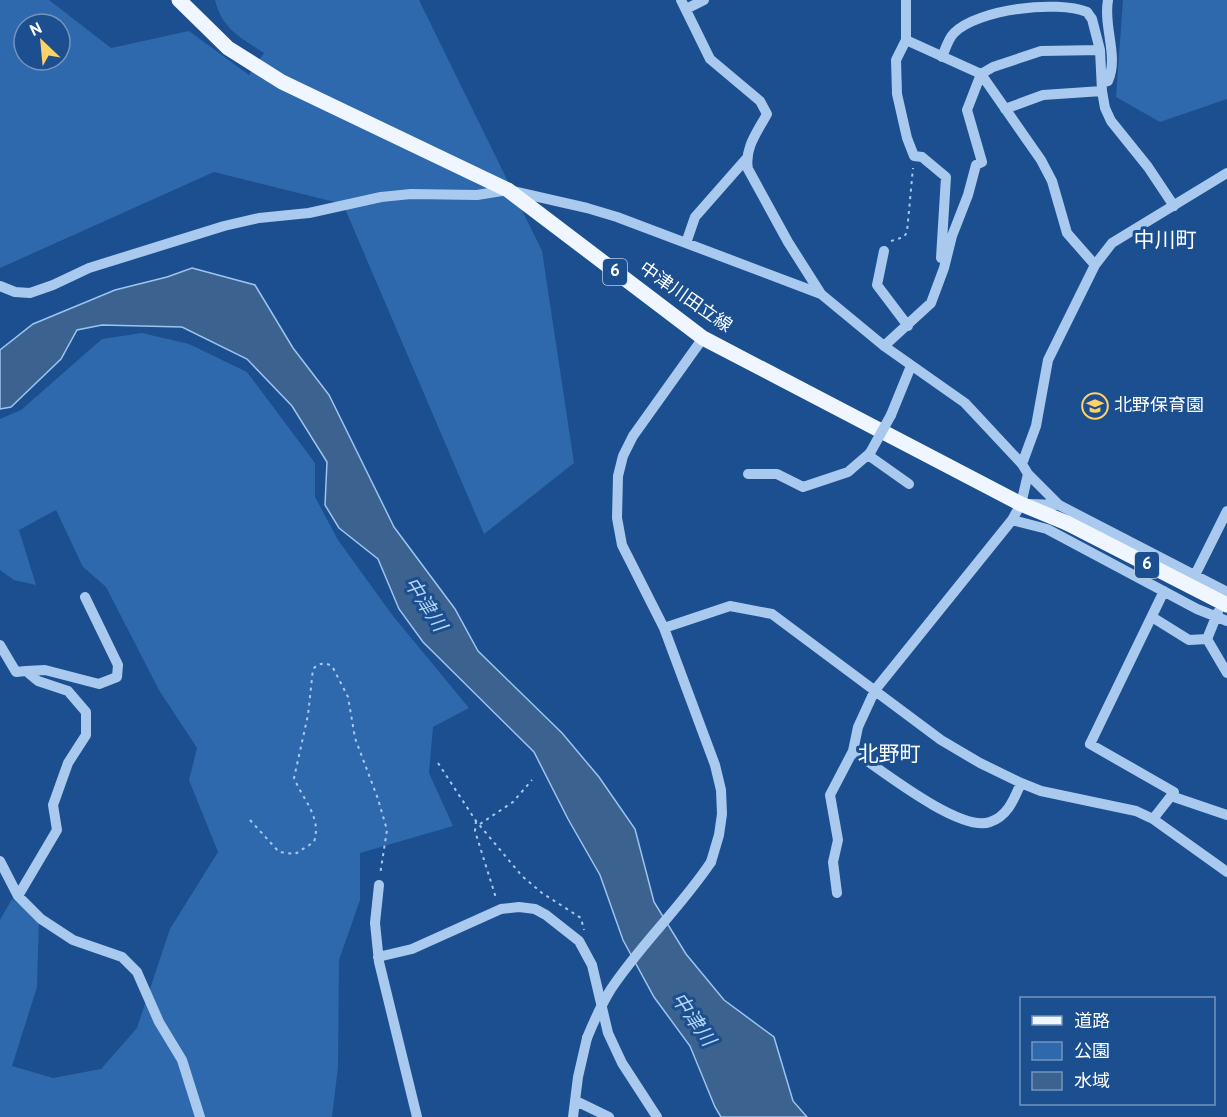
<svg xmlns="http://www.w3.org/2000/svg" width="1227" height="1117" viewBox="0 0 1227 1117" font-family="Overpass,'Noto Sans JP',sans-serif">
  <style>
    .green { fill: #2e69ad; fill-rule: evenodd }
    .water { fill: #3c6290; stroke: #9cc4f0; stroke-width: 1.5 }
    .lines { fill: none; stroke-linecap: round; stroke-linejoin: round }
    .path { stroke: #a9c9ee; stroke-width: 2; stroke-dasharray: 3 4.5; stroke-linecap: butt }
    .minor { stroke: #a9c9ee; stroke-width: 10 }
    .major { stroke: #f0f6ff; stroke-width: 15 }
    .minor-bridge { stroke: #a9c9ee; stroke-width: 10 }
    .major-bridge { stroke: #f0f6ff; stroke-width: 15 }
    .labels { text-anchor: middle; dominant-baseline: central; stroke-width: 6; stroke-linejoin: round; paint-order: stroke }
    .shield { fill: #1b4f8f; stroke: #bbcadd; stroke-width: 1.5 }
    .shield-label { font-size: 16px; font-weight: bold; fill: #fff }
    .street-label { font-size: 18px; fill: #fff; stroke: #1b4f8f }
    .poi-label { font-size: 18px; fill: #fff; stroke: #1b4f8f; text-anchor: start }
    .water-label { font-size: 20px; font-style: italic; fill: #b5d3f5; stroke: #1b4f8f }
    .quarter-label { font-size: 21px; fill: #fff; stroke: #1b4f8f }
  </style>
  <rect width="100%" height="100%" fill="#1b4f8f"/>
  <path class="green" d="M0,0H49L111,48L189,31L249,75L264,53C241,38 222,29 215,0H419L542,251L574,463L484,534L343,204L214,172L0,268ZM24,24H60V60H24Z
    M1123,0H1227V99L1160,122L1116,97Z
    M142,333L189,344L247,372L315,463V497L338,540L393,616L469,708L433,727L429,773L453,826L360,853V900L339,960L338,1067L332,1117H0V920L12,899L39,918L37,987L12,1066L53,1078L101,1069L137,1028L170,929L218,852L189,780L197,748L159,690L106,587L83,567L56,510L19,530L36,585L14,580L0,570V419L21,410L102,339Z"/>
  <path class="water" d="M192,268L255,285L293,348L329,395L394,527L455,609L478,651L562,733L599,777L635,829L654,902L686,954L724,1000L774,1037L793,1101L807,1117H721L715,1107L690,1046L654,997L623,940L600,875L568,819L534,752L423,642L399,609L378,559L339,528L325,505L327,462L292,406L247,359L182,327L102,325L77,330L61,359L11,407L0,409V350L33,324L115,290L167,277Z"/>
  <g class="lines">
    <path class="path" d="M891,241L904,237L907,232L913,168
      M438,763L476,821L522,876L542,893L581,918L584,930
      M250,820L279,852L295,854L314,842C322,817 303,800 294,778L308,715L313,669C319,663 324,662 332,666L348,697L355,738L378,799L387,830L380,875
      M476,821L475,831L496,898
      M480,824L513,802L532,780"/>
    <path class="minor" d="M681,0L710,59L760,101L767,114C758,131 744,148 748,169L788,242L821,294L884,346L965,403L1022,464L1028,474L1021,504L1012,520L875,690L858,727L853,751L830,795L838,840L833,862L837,893
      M906,0V40L896,60L897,94L907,138L914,156L922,157L946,177L941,258
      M686,9L704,0
      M906,40L981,74L1041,160L1052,181L1067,233L1095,265
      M942,57C945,50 948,39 954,33C978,9 1057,0 1087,12L1092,19L1100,50
      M1102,83L1108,81C1119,56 1103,27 1108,0
      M1005,109L1043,95L1102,91
      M686,243L695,217L746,159
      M884,251L877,285L908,326
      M0,286L15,292L30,293L53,285L89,268L224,226L259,218L309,213L381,197L411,194L477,195L508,190L587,208L617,217L821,294
      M703,338L633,436L623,456L618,476L617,518L622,545L664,628L715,765L721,790L722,814L719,835L711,862
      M884,346L931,303L944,268L952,236L968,195L976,165L982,162L967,110L981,74L993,67L1041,51L1100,50L1102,91L1105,108L1111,121L1148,167L1174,206
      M891,415L911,366
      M868,455L909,484
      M1022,464L1036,426L1048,360L1095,265L1112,243L1227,173
      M748,474H777L803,487L848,472L870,453
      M1028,474L1059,505
      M1030,504L1059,505L1227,592
      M1012,520L1047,529L1197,609L1227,621
      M1194,577L1227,511
      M1164,591L1090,744L1174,792L1171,796
      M85,597L118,665L117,677L99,684L45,670L26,671L38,681L68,691L86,712V735L68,763L53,805L57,830L18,896L41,919L73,940L122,957L137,972L159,1022L182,1060L200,1117
      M1218,612L1207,639L1227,673
      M1152,617L1189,640L1207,639
      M664,628L730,606L772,614L941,740L980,763L1021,783L1041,791L1136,811L1153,819L1227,872
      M0,645L16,672L26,671
      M853,751C880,769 960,833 990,822C1008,816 1014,799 1021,783
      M1153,819L1171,796L1227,815
      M0,861L18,896
      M379,885L375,923L379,962L417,1117
      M378,957L412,949L501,909L519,907L535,909L546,915L579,941L592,965L608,1033L622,1063L657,1117
      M576,1101L609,1117
      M573,1117L578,1077L587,1038"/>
    <path class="major" d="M179,0L228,48L282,82L508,190L703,338L1021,504L1067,523"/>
    <path class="minor-bridge" d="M870,453L891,415
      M587,1038C594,1021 601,1005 611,989C641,944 681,907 711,862"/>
    <path class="major-bridge" d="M1067,523L1227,605"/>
  </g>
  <defs>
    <g id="school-ring" transform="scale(1.35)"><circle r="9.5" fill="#1b4f8f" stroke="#ffd166" stroke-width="1.5"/><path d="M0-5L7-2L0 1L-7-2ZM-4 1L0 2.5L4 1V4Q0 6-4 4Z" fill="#ffd166"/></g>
  </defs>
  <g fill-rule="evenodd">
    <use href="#school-ring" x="1095" y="406"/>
  </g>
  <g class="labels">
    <g class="shield">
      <rect x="603" y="259" width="24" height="26" rx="4.5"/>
      <rect x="1135" y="552" width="24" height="26" rx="4.5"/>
    </g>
    <g class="shield-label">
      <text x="615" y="272">6</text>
      <text x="1147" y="565">6</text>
    </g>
    <g class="street-label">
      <text transform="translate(685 298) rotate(35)">中津川田立線</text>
    </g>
    <g class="poi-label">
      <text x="1114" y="406">北野保育園</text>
    </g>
    <g class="water-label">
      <text transform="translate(424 605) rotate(57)">中津川</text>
      <text transform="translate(692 1020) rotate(55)">中津川</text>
    </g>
    <g class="quarter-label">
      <text x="1165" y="241">中川町</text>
      <text x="889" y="755">北野町</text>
    </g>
  </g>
  <rect x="1020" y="997" width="195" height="108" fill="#1b4f8f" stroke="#7695bc" stroke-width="1.5"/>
  <rect x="1032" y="1016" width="30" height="9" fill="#f0f6ff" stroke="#7695bc" stroke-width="1.5"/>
  <text x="1074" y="1027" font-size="18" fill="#ffffff">道路</text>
  <rect x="1032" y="1042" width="30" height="18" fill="#2e69ad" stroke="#7695bc" stroke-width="1.5"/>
  <text x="1074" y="1057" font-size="18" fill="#ffffff">公園</text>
  <rect x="1032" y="1072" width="30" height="18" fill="#3c6290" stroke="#7695bc" stroke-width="1.5"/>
  <text x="1074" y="1087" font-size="18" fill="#ffffff">水域</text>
  <g transform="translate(42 42) rotate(334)"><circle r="28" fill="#1b4f8f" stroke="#7695bc" stroke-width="1.5"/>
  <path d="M0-4.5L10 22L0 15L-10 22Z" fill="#ffd166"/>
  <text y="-9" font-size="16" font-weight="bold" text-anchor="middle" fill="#ffffff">N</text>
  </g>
</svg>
